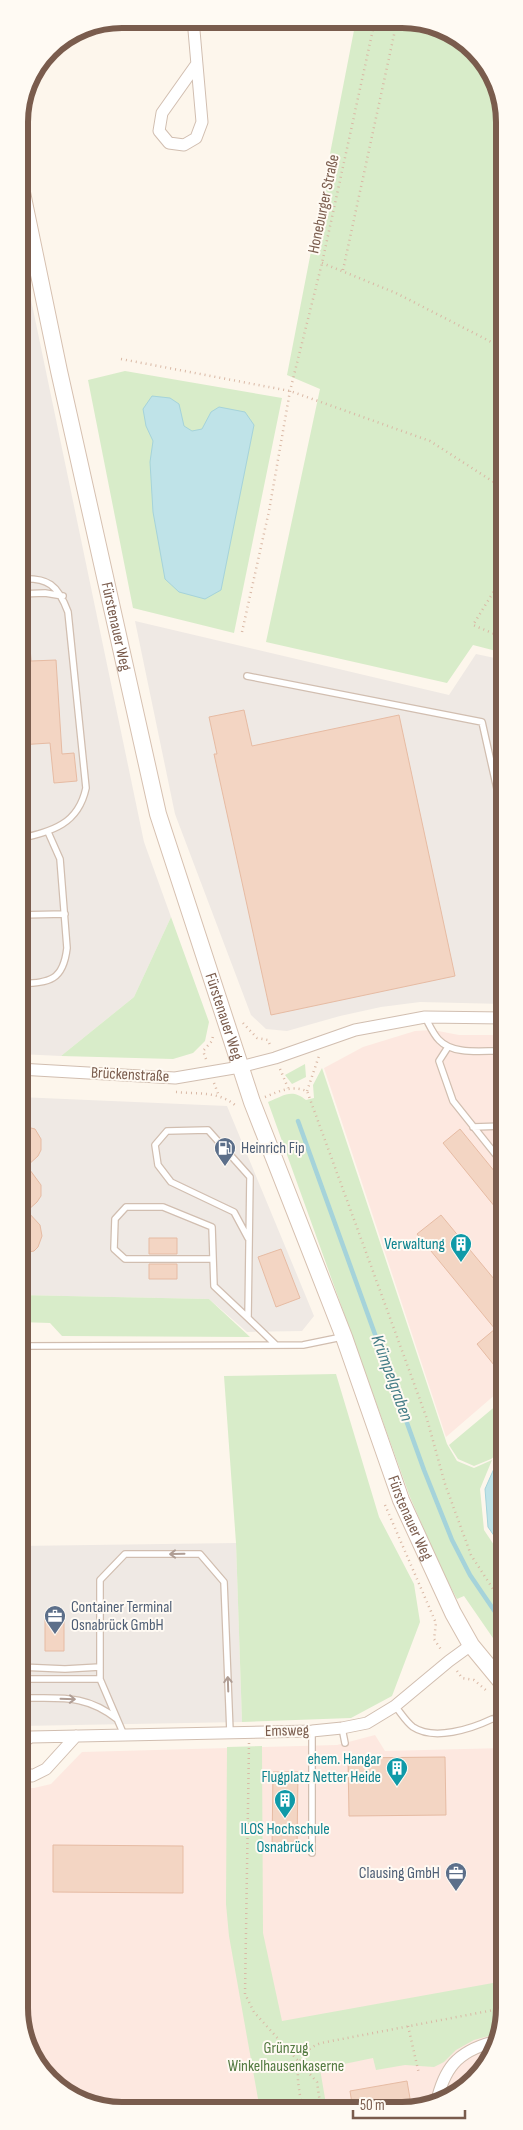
<svg xmlns="http://www.w3.org/2000/svg" width="523" height="2130" viewBox="0 0 523 2130" font-family="'Sofia Sans Condensed',sans-serif">
  <style>
    .commercial { fill: #fde8e0 }
    .industrial { fill: #efe9e4 }
    .green { fill: #d8ecc9 }
    .water { fill: #bfe3e8; stroke: #a5d3da }
    .lines { fill: none; stroke-linecap: round; stroke-linejoin: round }
    .stream { stroke: #a5d3da; stroke-width: 4.5 }
    .building { fill: #f3d5c3; stroke: #e6bba3 }
    .lane-casing { stroke: #d1beb0; stroke-width: 8 }
    .street-casing { stroke: #d1beb0; stroke-width: 13 }
    .secondary-casing { stroke: #d6c0b0; stroke-width: 18 }
    .path { stroke: #d9b8a5; stroke-width: 2.5; stroke-dasharray: 1 4; stroke-linecap: butt }
    .lane { stroke: #fff; stroke-width: 5.5 }
    .street { stroke: #fff; stroke-width: 11 }
    .secondary { stroke: #fff; stroke-width: 16 }
    .oneway { stroke: #af9d94 }
    .labels { text-anchor: middle; dominant-baseline: central; stroke-width: 4; stroke-linejoin: round; paint-order: stroke }
    .street-label { font-size: 16px; fill: #7a5c4d; stroke: #fffaf3 }
    .service-label { font-size: 16px; fill: #4e5e75; stroke: #fffaf3; text-anchor: start }
    .culture-label { font-size: 16px; fill: #0d838f; stroke: #fffaf3; text-anchor: end }
    .park-label { font-size: 16px; fill: #537a41; stroke: #fffaf3 }
    .water-label { font-size: 18px; font-style: italic; fill: #437c86; stroke: #fffaf3 }
    .rim { fill: none; stroke: #7a5c4d; stroke-width: 6 }
  </style>
  <rect width="100%" height="100%" fill="#fdf6ec"/>
  <path class="commercial" d="M433,1030L459,1035H504V1387L446,1437L324,1068L363,1047L415,1031Z
    M375,1735L385,1751L504,1748V2015L479,2077L447,2101L416,2110L101,2109L49,2081L20,2023V1788H34L51,1784L82,1752L337,1745Z"/>
  <path class="industrial" d="M19,242L144,842L171,917L134,997L61,1056L19,1054Z
    M135,621L449,695L476,654L504,660V1004L420,1002L381,1007L340,1016L287,1031L266,1029L251,1015L175,814Z
    M19,1097L227,1106L314,1316L302,1331L247,1332L209,1299L19,1295Z
    M236,1543L242,1722L20,1726L19,1546Z"/>
  <path class="green" d="M356,20L422,21L479,53L503,107L504,653L473,645L447,683L266,642L320,389L287,375Z
    M125,371L282,398L234,633L133,608L88,380Z
    M171,917L209,1022L205,1041L193,1053L173,1059L61,1056L134,997Z
    M305,1064L306,1077L292,1084L285,1075Z
    M322,1068L447,1444L457,1461L474,1468L492,1460L480,1489L484,1530L504,1560V1654L464,1596L457,1599L442,1571L410,1497L268,1102C284,1096 291,1088 306,1100L314,1098L313,1085Z
    M19,1295L209,1299L250,1337L62,1336L50,1323L19,1322Z
    M336,1374L379,1517L414,1584L420,1622L392,1696L351,1718L242,1722L236,1543L224,1376Z
    M504,1399V1449L491,1459L474,1466L458,1459L449,1445Z
    M262,1746L263,1933L282,2021L504,1981V2015L496,2034L474,2040L456,2050L444,2062L434,2067L405,2065L376,2070L373,2058L320,2069L327,2110H260L229,1936L226,1904L227,1747Z"/>
  <path class="water" d="M152,396L170,398L179,404L184,426L192,431L202,429L211,412L219,407L245,412L254,425L221,590L205,599L179,592L165,579L153,512L150,462L153,441L146,426L143,409Z
    M504,1458V1550L488,1527L485,1489L496,1464Z"/>
  <g class="lines">
    <path class="stream" d="M298,1121L424,1470L452,1540L470,1575L504,1625"/>
  </g>
  <path class="building" d="M19,617H28L31,661L56,660L62,754L74,753L77,781L54,783L50,743L19,745Z
    M244,710L252,746L399,715L455,976L271,1015L214,754H217L209,717Z
    M19,1125L35,1129L41,1139V1150L38,1156L27,1166L41,1185V1196L37,1202L27,1211L40,1225L42,1236L38,1247L34,1251L19,1254Z
    M460,1129L504,1183V1218L443,1143Z
    M441,1215L504,1291V1356L494,1365L477,1344L495,1329L417,1234Z
    M149,1238H177V1254H149Z
    M281,1249L300,1298L276,1307L258,1257Z
    M149,1264H177V1279H149Z
    M45,1618H64V1651H45Z
    M445,1757L446,1815L349,1816L348,1758Z
    M273,1772H298L297,1848H272Z
    M53,1845L183,1846V1893L53,1892Z
    M407,2081L412,2110H353L350,2091Z"/>
  <g class="lines">
    <g class="lane-casing">
      <path id="lane" d="M19,579C48,577 58,585 68,612L86,788C78,825 52,831 19,839
        M19,594L45,593L63,596
        M247,676L482,722L504,820
        M19,915L65,914
        M19,984C49,982 63,982 67,948L60,859L48,832
        M425,1017C429,1024 433,1034 439,1040C454,1056 485,1050 504,1051
        M448,1047L439,1061L453,1101L504,1165
        M473,1127L504,1126
        M248,1238L234,1212L171,1182L158,1165L155,1145L167,1131L208,1130L250,1177L248,1318L276,1345
        M213,1259H125L114,1249L115,1219L126,1207H163L212,1227L214,1286L248,1318
        M26,1346L303,1345L342,1337
        M20,1667L65,1669L100,1667
        M20,1679H100
        M20,1698C59,1699 84,1693 117,1719
        M395,1706C401,1713 406,1722 413,1727C434,1741 471,1729 492,1719
        M342,1728L345,1743
        M124,1735L100,1679V1580L125,1554H200L224,1582L230,1732
        M312,1853V1731"/>
    </g>
    <g class="street-casing">
      <path id="street" d="M193,19L202,122L196,138L184,145L169,143L159,131L162,113L196,65
        M19,1069L175,1078L240,1067L275,1058L355,1030L425,1017L504,1018
        M20,1743L31,1737L312,1731L342,1728L367,1723L395,1706L449,1661L471,1645
        M20,1770L32,1776L46,1769L76,1736
        M436,2104C444,2069 456,2052 493,2042"/>
    </g>
    <g class="secondary-casing">
      <g id="secondary">
        <path id="s1" d="M19,178L59,371L158,814L252,1102L344,1337L401,1500L453,1613L471,1645L504,1685"/>
      </g>
    </g>
    <path class="path" d="M19,121L29,166
      M322,263L396,293L503,348
      M343,270L397,21
      M121,359L290,391L430,441L503,488
      M504,575L473,625L504,638
      M242,632L269,511L290,391L322,263L375,20
      M243,1023L257,1038L268,1040L270,1045
      M206,1059L203,1051L212,1041L213,1036
      M280,1069L288,1088
      M214,1083L219,1096
      M307,1091L319,1056
      M176,1092C197,1094 221,1091 237,1107
      M265,1097C280,1091 291,1085 307,1091L427,1419L445,1484L471,1555L504,1606
      M385,1505L436,1623L434,1639L442,1651
      M457,1671L462,1678L474,1680L488,1692
      M496,1699L504,1707
      M249,1743L245,1994L254,2012L317,2082L321,2110
      M408,2026L419,2074
      M302,2110C299,2082 288,2055 321,2043L504,2008"/>
    <use href="#lane" class="lane"/>
    <use href="#street" class="street"/>
    <use href="#secondary" class="secondary"/>
  </g>
  <defs><path id="oneway-shaft" d="M-6 0H5M1.5-3L5.5 0L1.5 3" fill="none" stroke-width="1.6" stroke-linecap="round" stroke-linejoin="round" transform="scale(1.25)"/></defs>
  <g class="oneway">
    <use href="#oneway-shaft" transform="translate(177 1554) rotate(179)"/>
    <use href="#oneway-shaft" transform="translate(228 1684) rotate(-92)"/>
    <use href="#oneway-shaft" transform="translate(68 1699) rotate(2)"/>
  </g>
  <defs>
    <g id="fuel-pin" transform="scale(1.125)"><path d="M0 17L-7.5 6A9.5 9.5 0 1 1 7.5 6Z" fill="#5c6f8a" stroke="#fffaf3"/><path d="M-5.5-6h7V0h2V4h1.3V-2.5L3-4.5l.8-.8L6-3V5H2.5V1h-1V6h-7ZM-4.2-4.7v3.2H.2V-4.7Z" fill="#fff"/></g>
    <g id="building-pin" transform="scale(1.125)"><path d="M0 17L-7.5 6A9.5 9.5 0 1 1 7.5 6Z" fill="#0f9aa8" stroke="#fffaf3"/><path d="M-4-6H4V6H1V3H-1V6H-4ZM-2.5-4.3h1.7v1.8h-1.7ZM.8-4.3h1.7v1.8H.8ZM-2.5-1h1.7V.8h-1.7ZM.8-1h1.7V.8H.8Z" fill="#fff"/></g>
    <g id="office-pin" transform="scale(1.125)"><path d="M0 17L-7.5 6A9.5 9.5 0 1 1 7.5 6Z" fill="#5c6f8a" stroke="#fffaf3"/><path d="M-6-3h4V-5.5h4V-3h4V5H-6ZM-1-4.5V-3h2v-1.5ZM-6 0V1H6V0Z" fill="#fff"/></g>
  </defs>
  <g fill-rule="evenodd">
    <use href="#fuel-pin" x="225" y="1148"/>
    <use href="#building-pin" x="461" y="1244"/>
    <use href="#office-pin" x="55" y="1616"/>
    <use href="#building-pin" x="397" y="1768"/>
    <use href="#building-pin" x="285" y="1800"/>
    <use href="#office-pin" x="456" y="1873"/>
  </g>
  <g class="labels">
    <g class="street-label">
      <text transform="translate(324 204) rotate(-78)">Honeburger Straße</text>
      <text stroke="none"><textPath href="#s1" startOffset="459">Fürstenauer Weg</textPath></text>
      <text stroke="none"><textPath href="#s1" startOffset="864">Fürstenauer Weg</textPath></text>
      <text transform="translate(130 1075) rotate(3)">Brückenstraße</text>
      <text stroke="none"><textPath href="#s1" startOffset="1399">Fürstenauer Weg</textPath></text>
      <text transform="translate(287 1731) rotate(-1)">Emsweg</text>
    </g>
    <g class="service-label">
      <text x="241" y="1148">Heinrich Fip</text>
      <text x="71" y="1607">Container Terminal<tspan x="71" dy="18">Osnabrück GmbH</tspan></text>
      <text x="440" y="1873" text-anchor="end">Clausing GmbH</text>
    </g>
    <g class="culture-label">
      <text x="445" y="1244">Verwaltung</text>
      <text x="381" y="1759">ehem. Hangar<tspan x="381" dy="18">Flugplatz Netter Heide</tspan></text>
      <text x="285" y="1829" text-anchor="middle">ILOS Hochschule<tspan x="285" dy="18">Osnabrück</tspan></text>
    </g>
    <g class="park-label">
      <text x="286" y="2048">Grünzug<tspan x="286" dy="18">Winkelhausenkaserne</tspan></text>
    </g>
    <g class="water-label">
      <text transform="translate(392 1378) rotate(70)">Krümpelgraben</text>
    </g>
  </g>
  <path d="M0 0H523V2130H0ZM122 28H402A94 94 0 0 1 496 122V2008A94 94 0 0 1 402 2102H122A94 94 0 0 1 28 2008V122A94 94 0 0 1 122 28Z" fill="#fffaf3" fill-rule="evenodd"/>
  <path class="rim" d="M122 28H402A94 94 0 0 1 496 122V2008A94 94 0 0 1 402 2102H122A94 94 0 0 1 28 2008V122A94 94 0 0 1 122 28Z"/>
  <path d="M353 2110v8h112v-8" fill="none" stroke="#7a5c4d" stroke-width="2.5"/>
  <text x="360" y="2110" font-size="15" fill="#7a5c4d" stroke="#fffaf3" stroke-width="4" paint-order="stroke">50 m</text>
</svg>
